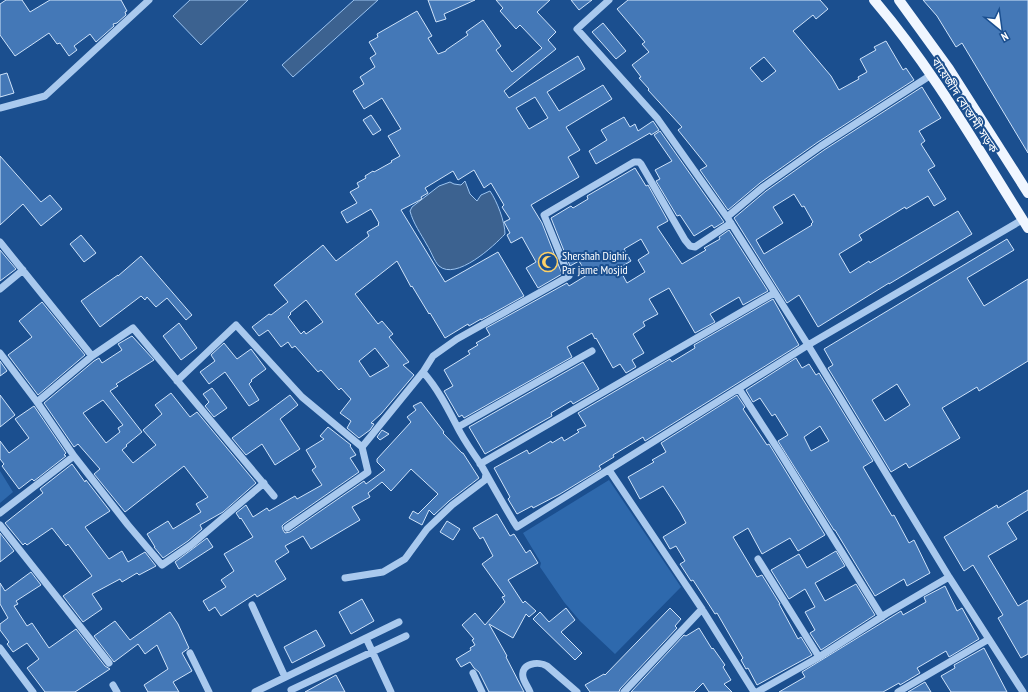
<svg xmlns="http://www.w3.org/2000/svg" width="1028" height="692" viewBox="0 0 1028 692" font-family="'PT Sans Narrow','Noto Sans Bengali',sans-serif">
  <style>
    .green { fill: #2e69ad }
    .water { fill: #3c6290; stroke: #9cc4f0 }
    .building { fill: #4478b7; stroke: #cfe3fa; fill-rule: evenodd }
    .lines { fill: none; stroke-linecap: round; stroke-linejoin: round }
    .minor { stroke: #a9c9ee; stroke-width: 7 }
    .major { stroke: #f0f6ff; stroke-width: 10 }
    .labels { text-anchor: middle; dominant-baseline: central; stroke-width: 4; stroke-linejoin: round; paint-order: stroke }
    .street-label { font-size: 12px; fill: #fff; stroke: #1b4f8f }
    .poi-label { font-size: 12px; fill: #fff; stroke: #1b4f8f; text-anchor: start }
  </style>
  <rect width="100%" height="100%" fill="#1b4f8f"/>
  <path class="green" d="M0,471L13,492L0,503Z
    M609,480L681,587L615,654L580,621L564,602L540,567L541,563L523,533Z"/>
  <path class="water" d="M190,0H248L201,45L173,16Z
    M354,0H378L293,77L282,65Z
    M465,181L470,194L477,201L481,195L490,191C497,201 505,222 505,234C494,246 456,281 439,266C434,261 431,251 427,245C421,234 413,223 410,211L412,207L439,186L450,182L454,184L461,185Z"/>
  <path class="building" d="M6,0H22L30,12L50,0H121L127,11L125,12L126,15L117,23L113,24L114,26L96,42L90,34L74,46L77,50L69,56L60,43L57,44L49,33L15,56L0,35V4Z
    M428,0H475L444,14L446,19L436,22Z
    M496,0H550L537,12L556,32L548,40L556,49L504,91L509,98L578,56L585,69L547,92L559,111L603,85L612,99L566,127L580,150L568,157L579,177L531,205L542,223L562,274L538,288L526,268L536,262L522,237L511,243L507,235L510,233L504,222L510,219L502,207L504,205L491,183L484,188L474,170L458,180L453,171L425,188L428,193L421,197L422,199L401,210L445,282L498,252L524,296L481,320V319L469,326L468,324L445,338L430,313L429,314L412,286L411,287L397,261L355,294L378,324L382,321L393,334L389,337L409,362L403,365L414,375L381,414L371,423L374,424L370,430L359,438L347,428L351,421L340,413L351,399L341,388L339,390L321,370L318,372L295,346L292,348L288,342L281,347L268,330L259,336L252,327L269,314L271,315L288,302L274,285L323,245L336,261L369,236L367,232L379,225L378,224L379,223L371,209L347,223L341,212L357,203L350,192L359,187L357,183L366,178L365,176L373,171L374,172L392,162L391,161L400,156L388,136L401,129L382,98L364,109L353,91L364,84L360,77L375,67L370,58L376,54L369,42L378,37L377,34L417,11L432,36L428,38L438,54L446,51V50L468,35L466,32L483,20L501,46L496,50L512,72L542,48L520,25L516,29L500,11L503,8ZM535,97L548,118L529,129L516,108ZM306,300L323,322L306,334L304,331L301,334L288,317L291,314L290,313ZM375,348L389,366L370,377L359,361Z
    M571,0H592L579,10Z
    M628,0H820L828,9L816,19L813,15L793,31L831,76L839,90L859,79L858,77L867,72L860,59L876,50L874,47L886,41L903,70L906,68L914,80L818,142L760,183L728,210L700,170L707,166L678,130L682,127L648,90L649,89L639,78L641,77L632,65L649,52L642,44L645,42L617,9ZM764,57L776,71L762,82L750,68Z
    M923,0H1028V153L962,43L956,47L937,16Z
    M603,23L626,51L616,59L592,32Z
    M7,73L14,93L0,97V75Z
    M922,87L941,118L919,131L925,141L921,144L935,166L928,170L946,199L934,206L928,196L906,209L905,207L859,235L862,240L839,254L850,273L869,261L870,263L958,211L972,234L889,284V283L818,327L799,295L787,303L734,218L766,191L824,150ZM794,194L802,207L804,206L813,222L811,224L812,225L764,254L756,240L783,223L773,207Z
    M371,115L381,130L373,135L363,120Z
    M624,117L630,127L635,124L638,131L653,121L659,130L651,135L650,133L596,164L589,151L607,140L601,130Z
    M660,131L724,222L714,228L712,225L694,236L680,215L677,216L656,181L660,179L655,170L672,161L654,135Z
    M0,156L41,202L50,195L62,209L41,226L23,204L0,225Z
    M635,168L646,186L648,185L668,221L657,227L682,264L706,250L704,248L720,239L719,237L729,230L768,291L743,305L739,297L710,314L715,322L695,333L669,288L649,299L658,314L643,322L645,326L633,334L644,353L632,360L636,367L626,373L620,364L613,368L596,338L595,339L592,333L567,347L572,357L464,418L462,415L459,417L444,391L453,386L444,370L470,354L468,351L478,345L476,343L490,335L486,328L567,283L569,286L587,275L579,261L570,266L551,218L571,206L573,208L588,199L587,196ZM641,239L649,253L638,260L645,272L627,283L619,268L631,261L624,249Z
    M81,235L96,253L84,262L70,244Z
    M1007,239L1014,250L967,278L984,306L1028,279V361L979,391L977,387L942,408L960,438L909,468L906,463L891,472L828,368L833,365L824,349ZM897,384L910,405L885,421L872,400Z
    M0,250L16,269L0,281Z
    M141,256L192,315L186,320L167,298L156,307L147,297L145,300L141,296L100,327L81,301L118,275V276Z
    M773,299L799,345L645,441L643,437L613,455L614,457L599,466L601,469L560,494L533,508L532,506L517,514L508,499L510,497L494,468L527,450L529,454L551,441L552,443L562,437L564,441L579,432L577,430L586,426L578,413L670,359L672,362L695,348L694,345Z
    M42,302L85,355L38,395L8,355L32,337L19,321Z
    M179,323L197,348L181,360L163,336Z
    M132,336L154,360L116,384L118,386L110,391L142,432L126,445L127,446L122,450L133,463L156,445L143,430L162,414L155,405L171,393L190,417L197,412L256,483L223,512L200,525L202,529L188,541L163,558L154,547H155L147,534L168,521L173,529L201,512L196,504L208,497L184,466L125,512L94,474L100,469L78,444L74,447L44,403L94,361L99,358L102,363L122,350L118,344ZM103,400L123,425L118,428L120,432L106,443L83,413Z
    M224,343L237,359L251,349L266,369L251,380L252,381L249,384L259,400L249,406L225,372L209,384L200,372L215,361L211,355Z
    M796,358L802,368L809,364L816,375L819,373L873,461L863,467L892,516L894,515L909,543L914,540L930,573L907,586L904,579L875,596L835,530H834L778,441L788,435L775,414L772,416L760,398L753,402L746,390ZM820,426L829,441L811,451L804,437Z
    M0,361L7,371L0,376Z
    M583,362L599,389L573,404L571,401L551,413L552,416L485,454L469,427Z
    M212,388L227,408L214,417L205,406L209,402L203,394Z
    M0,395L15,415L0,427Z
    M290,395L298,405L280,419L300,449L275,465L262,444L246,455L232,438Z
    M737,395L745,407L743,409L767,445L769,444L825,535L798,551L790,538L762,554L748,528L733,537L757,577L762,575L780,604H779L798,639L801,637L812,655L757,685L748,668L746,669L741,660L743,658L717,613L715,614L693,580L691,581L680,564L685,561L676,546L670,549L663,537L686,523L680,512L663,486L640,499L628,477L654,462L652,460L666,452L661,443Z
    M421,402L444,432L443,433L462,453H463L479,478L449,501L434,515L429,510L422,525L409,518L413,511L418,514L438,494L411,469L391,491L382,482L368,493L370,497L352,507L360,520L311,549L303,536L285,546L289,552L275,561L286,579L257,597L255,594L221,616L215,607L209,611L203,601L226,587L221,580L234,571L224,554L253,537L241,518L240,519L236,513L246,505L253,517L267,508L269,511L295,496L297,499L322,485L312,470L316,467L306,450L324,439L320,436L328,427L351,445L350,446L356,455L350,458L359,472L284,524L282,526L283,530L285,533L290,532L364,481L366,484L385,470L377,462V459L411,422L407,417L416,410L413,406Z
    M34,406L66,453L64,455L66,456L34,481L32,479L19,489L2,466L4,464L0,459V441L9,453L29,438L15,419Z
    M382,430L389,434L380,440L377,437Z
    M72,464L85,482L86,480L110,511L85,527L109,559L122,551L128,562L145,552L156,566L139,575L137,573L122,582L120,579L92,594L102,609L83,622L63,596L92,576L68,544L66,546L52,528L27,545L25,543L23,545L5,523L43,493L40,489Z
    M1028,490V510L1007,523L1017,539L988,556L1018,606L1028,600V654L1021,658L998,618L1003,615L973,565L964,571L944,537L997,505L998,508Z
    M497,514L510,536L514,534L526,553L530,550L538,563L508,580L523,603L525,601L536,611L529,617L526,614L513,638L489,624L507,656L506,657L524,692H489L479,672L474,668L470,662L461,667L456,659L471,650L470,648L475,645L472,640L474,639L462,625L475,613L485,625L505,602L502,597L505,596L482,564L493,556L483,537L480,539L473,528Z
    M447,521L460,529L453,540L440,532Z
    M0,533L14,551L0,562Z
    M207,538L213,547L179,569L175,562Z
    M836,551L845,566L815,583L825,601L856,584L875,615L821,650L810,633L815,630L805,612L815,607L805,589L789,599L771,570L799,554L807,568Z
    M31,572L41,585L16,601L18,604L14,606L27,626L32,623L49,648L76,629L105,666L110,669L75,692H45L27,668L39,659L27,643L13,652L7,644L9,642L0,630V624L8,618L0,604V583L5,591Z
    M945,586L957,611L962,608L979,639L949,657L946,651L917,668L920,673L900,685L899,683L883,692H779L805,677L802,672L901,611L903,615L926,602L924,597Z
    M362,599L374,621L351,634L339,612Z
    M566,608L575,620L561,632L582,653L575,660L533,619L540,612L549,622Z
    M670,608L681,619L675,626L677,628L620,689L619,692H590L585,685L604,674L605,675Z
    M170,612L178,624L189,648L182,653L192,671L173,682L179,692H148L144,685L168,669L157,645L145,654L138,644L114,662L94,636L115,621L130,640Z
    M699,628L712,649L713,648L725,665L723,667L731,680L724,684L732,692H709L703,683L694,692H631L684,635L686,636Z
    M316,630L325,646L292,663L284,647Z
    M984,648L1007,692H951L941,676L955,668L954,665Z
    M336,675L345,692H305Z
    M925,682L931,692H908Z"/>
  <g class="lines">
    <path class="minor" d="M609,0L577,29L657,118L727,217L808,345L949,577L1023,692
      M0,108L45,96L149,0
      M727,217L763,187L821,146L931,75
      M0,242L92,356L133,328L274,496
      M0,289L23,270
      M0,353L37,402L74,456L0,513
      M423,372L433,356L457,339L569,276L544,215L634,162H639L641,164L685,240L690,246L695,247L731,223
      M177,381L236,325L302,397L362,447
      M739,389L781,454L882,617
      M37,402L92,356
      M458,427L592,351
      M74,456L128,525L162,565L191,545L264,483
      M480,464L774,293
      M609,470L702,609L754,692
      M0,525L109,663
      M287,528L368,472L362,447L423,372C439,390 449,411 460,432C466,443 473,453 480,463C492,484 504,506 517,527L808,345L1022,220
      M758,559L819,657
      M345,578L383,572L405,559L427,529L452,505L485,480L486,474
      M252,605L285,677
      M366,638L399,622
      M0,648L33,692
      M190,653L209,692
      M473,673L482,692
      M113,685L117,692
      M291,690L406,636
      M255,692L366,638L391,692
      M530,692C528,687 524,682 523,677C520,663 539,661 547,666L577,692
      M624,692L702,609
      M757,692L819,657L886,614L949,577
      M898,692L989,639"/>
    <path class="major" d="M874,0C934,70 979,151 1028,228
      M899,0L949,69L1028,193"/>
  </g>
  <defs>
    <g id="mosque-ring" transform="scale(1)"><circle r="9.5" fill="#1b4f8f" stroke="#ffd166" stroke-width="1.5"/><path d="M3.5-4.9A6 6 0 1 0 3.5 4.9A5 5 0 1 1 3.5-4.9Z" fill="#ffd166"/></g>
  </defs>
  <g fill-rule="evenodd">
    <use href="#mosque-ring" x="548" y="262"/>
  </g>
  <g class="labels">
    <g class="street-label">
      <text transform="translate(965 105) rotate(57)">বায়েজীদ বোস্তামী সড়ক</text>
    </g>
    <g class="poi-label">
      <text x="562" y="255">Shershah Dighir<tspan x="562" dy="14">Par jame Mosjid</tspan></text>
    </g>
  </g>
  <g transform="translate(1000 28) rotate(151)" stroke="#1b4f8f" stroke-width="3" paint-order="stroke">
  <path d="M0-3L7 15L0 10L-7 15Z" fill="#ffffff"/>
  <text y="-6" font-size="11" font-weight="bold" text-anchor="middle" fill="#ffffff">N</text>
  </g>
</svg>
